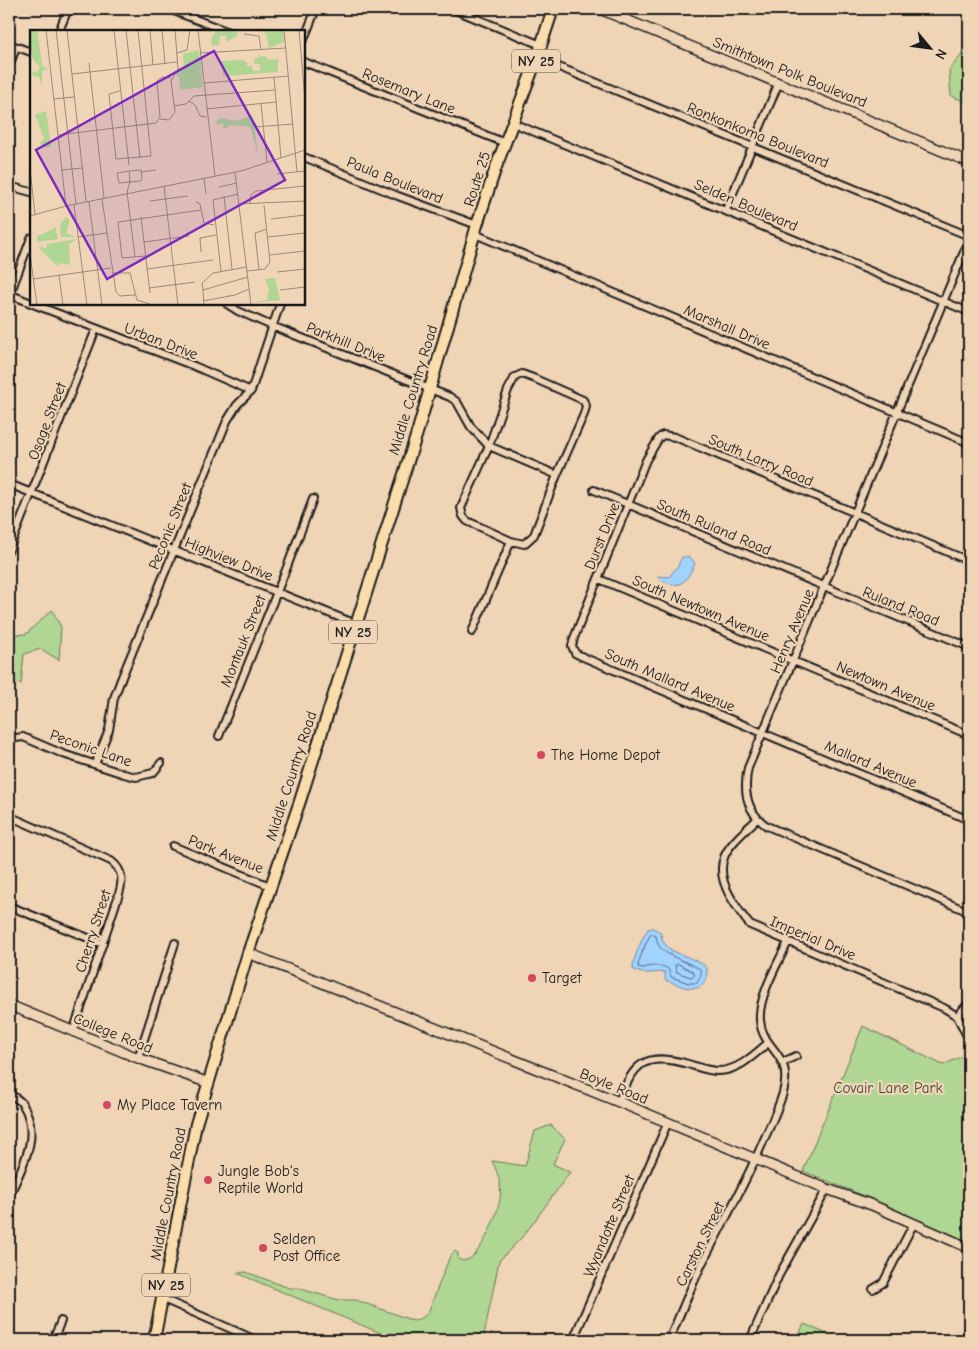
<svg xmlns="http://www.w3.org/2000/svg" width="978" height="1349" viewBox="0 0 978 1349" font-family="'Comic Neue',sans-serif">
  <style>
    .green { fill: #afd692; stroke: #667957 }
    .water { fill: #a2d3ff; stroke: #6c8aa4 }
    .lines { fill: none; stroke-linecap: round; stroke-linejoin: round }
    .shore { stroke: #526577; stroke-width: 1 }
    .street-casing { stroke: #1c1c1c; stroke-width: 10 }
    .secondary-casing { stroke: #1c1c1c; stroke-width: 12 }
    .primary-casing { stroke: #1c1c1c; stroke-width: 14 }
    .street { stroke: #efd4b6; stroke-width: 6 }
    .secondary { stroke: #efd4b6; stroke-width: 9 }
    .primary { stroke: #fbddab; stroke-width: 10 }
    .poi-dot { fill: #d1495b; stroke: #efd4b6; stroke-width: 2 }
    .labels { text-anchor: middle; dominant-baseline: central; stroke-width: 4.5; stroke-linejoin: round; paint-order: stroke }
    .shield { fill: #efd4b6; stroke: #5b534a; stroke-width: 1 }
    .shield-label { font-size: 14px; font-weight: bold; fill: #1c1c1c }
    .street-label { font-size: 15px; fill: #1c1c1c; stroke: #efd4b6 }
    .poi-label { font-size: 15px; fill: #1c1c1c; stroke: #efd4b6; text-anchor: start }
    .park-label { font-size: 15px; fill: #414a3a; stroke: #efd4b6 }
    .inset-road { fill: none; stroke: #9b8a78; stroke-width: 1 }
    .view { fill: #7b2cbf; fill-opacity: 0.15; stroke: #7b2cbf; stroke-width: 2.5 }
    .inset-edge { fill: none; stroke: #1c1c1c; stroke-width: 2.5 }
  </style>
  <rect width="100%" height="100%" fill="#efd4b6"/>
  <filter id="ink" filterUnits="userSpaceOnUse"><feTurbulence type="fractalNoise" baseFrequency=".02" numOctaves="2"/><feDisplacementMap in="SourceGraphic" scale="10" xChannelSelector="R" yChannelSelector="G"/><feConvolveMatrix kernelMatrix="1 2 1 2 8 2 1 2 1" color-interpolation-filters="sRGB"/></filter>
  <g filter="url(#ink)">
    <path class="green" d="M969,46V103L951,96L949,70Z
      M52,610L61,627L59,660L41,649L24,654L21,684L9,681V635L26,634Z
      M863,1026L943,1065L969,1053V1243L872,1199L803,1171Z
      M551,1125L565,1139L553,1164L570,1172L525,1234L499,1261L483,1340H397L237,1273L246,1272L289,1288H297L339,1300H356L414,1321L425,1316L429,1310L450,1256L455,1251L458,1253V1259L463,1261C466,1260 470,1259 473,1256C484,1246 498,1213 500,1199C502,1186 498,1172 492,1161L525,1166L535,1131Z
      M804,1324L841,1340H796Z"/>
    <path class="water" d="M682,557H690L695,563C685,584 680,591 658,578V576L669,577L678,566Z
      M653,928L660,932C662,935 661,940 664,943C673,956 695,956 707,968C708,1000 682,986 665,980V972C654,972 641,976 633,969C632,961 643,936 648,929Z"/>
    <g class="lines">
      <path class="shore" d="M651,934L656,936C657,939 657,942 658,944C663,956 690,962 701,970V975L697,983H689L671,977C671,976 669,970 668,969C663,964 648,966 643,968L638,967C638,961 647,939 651,934Z
        M678,964L694,972V976L690,977L677,972L675,966Z"/>
      <g class="street-casing">
        <path id="street" d="M169,9L226,31
          M453,9L541,45
          M59,31L68,9
          M304,39L316,9
          M9,44L31,52
          M537,58L969,236
          M304,62L505,143
          M9,67L16,47
          M513,123L969,312
          M304,157L398,196L477,225
          M9,186L31,192
          M726,210L779,82
          M475,234L969,443
          M969,240L748,768C743,791 746,812 767,826L969,912
          M9,294L31,303
          M10,294L31,238
          M33,304L194,366L251,391
          M227,304L238,311L272,326L450,397L457,402L471,427L489,446L557,475L534,535L524,544L511,541L467,521L463,516L461,508L489,446L508,390L515,377L522,374L533,378L583,400L586,406L584,414L557,475
          M9,484L356,624
          M594,490L969,647
          M9,550L96,329
          M969,561L675,437L663,435L659,438L646,460L574,638L572,646L575,653L583,657L969,820
          M599,579L969,735
          M472,632L511,541
          M219,736L287,567L313,499
          M9,739L23,737L63,754L124,774L136,777L153,773L161,763
          M95,764L109,730L114,698L120,682L227,421L237,405L251,391L280,304
          M9,816L111,861C124,871 123,882 118,897L73,1032
          M757,819C732,844 709,858 730,896C736,906 742,916 750,925L944,1008L957,1016L969,1040
          M173,846L270,886
          M9,906L103,944
          M957,1016L969,1003
          M138,1058L175,943
          M783,1062L796,1056
          M9,1093C13,1097 21,1100 23,1105C42,1136 21,1168 9,1197
          M619,1102C633,1062 646,1052 688,1064C698,1067 708,1071 718,1071C738,1071 754,1055 768,1043
          M873,1289L883,1283L914,1223
          M163,1299L256,1340
          M53,1340L61,1321
          M573,1340L668,1122
          M669,1340C680,1315 690,1289 702,1264C723,1223 745,1184 763,1142C770,1126 778,1109 783,1093C794,1052 762,1051 760,1020C758,997 778,963 788,942
          M750,1340L779,1275L827,1189"/>
      </g>
      <g class="secondary-casing">
        <path id="secondary" d="M600,9L969,162
          M248,953L619,1102L827,1189L872,1205L969,1248
          M9,1005L138,1058L209,1083"/>
      </g>
      <g class="primary-casing">
        <path id="primary" d="M154,1340L196,1124L248,953L300,801L418,430L477,225L496,167L537,58L553,9"/>
      </g>
      <use href="#street" class="street"/>
      <use href="#secondary" class="secondary"/>
      <use href="#primary" class="primary"/>
    </g>
  </g>
  <g class="poi-dot">
    <circle cx="541" cy="755" r="5"/>
    <circle cx="532" cy="978" r="5"/>
    <circle cx="107" cy="1105" r="5"/>
    <circle cx="208" cy="1180" r="5"/>
    <circle cx="263" cy="1248" r="5"/>
  </g>
  <g class="labels">
    <g class="shield">
      <rect x="512" y="49.5" width="48" height="23" rx="4"/>
      <rect x="329" y="620.5" width="48" height="23" rx="4"/>
      <rect x="142" y="1273.5" width="48" height="23" rx="4"/>
    </g>
    <g class="shield-label">
      <text x="536" y="61">NY 25</text>
      <text x="353" y="632">NY 25</text>
      <text x="166" y="1285">NY 25</text>
    </g>
    <g class="street-label">
      <text transform="translate(790 72) rotate(22)">Smithtown Polk Boulevard</text>
      <text transform="translate(409 91) rotate(22)">Rosemary Lane</text>
      <text transform="translate(758 135) rotate(22)">Ronkonkoma Boulevard</text>
      <text transform="translate(477 179) rotate(-72)">Route 25</text>
      <text transform="translate(395 180) rotate(22)">Paula Boulevard</text>
      <text transform="translate(746 205) rotate(23)">Selden Boulevard</text>
      <text transform="translate(727 327) rotate(23)">Marshall Drive</text>
      <text transform="translate(161 341) rotate(21)">Urban Drive</text>
      <text transform="translate(346 342) rotate(22)">Parkhill Drive</text>
      <text transform="translate(413 390) rotate(-73)">Middle Country Road</text>
      <text transform="translate(47 421) rotate(-69)">Osage Street</text>
      <text transform="translate(761 460) rotate(23)">South Larry Road</text>
      <text transform="translate(170 526) rotate(-68)">Peconic Street</text>
      <text transform="translate(714 527) rotate(23)">South Ruland Road</text>
      <text transform="translate(602 536) rotate(-68)">Durst Drive</text>
      <text transform="translate(229 559) rotate(22)">Highview Drive</text>
      <text transform="translate(901 606) rotate(22)">Ruland Road</text>
      <text transform="translate(701 608) rotate(23)">South Newtown Avenue</text>
      <text transform="translate(792 631) rotate(-67)">Henry Avenue</text>
      <text transform="translate(243 641) rotate(-68)">Montauk Street</text>
      <text transform="translate(670 680) rotate(23)">South Mallard Avenue</text>
      <text transform="translate(886 686) rotate(23)">Newtown Avenue</text>
      <text transform="translate(91 748) rotate(19)">Peconic Lane</text>
      <text transform="translate(871 764) rotate(23)">Mallard Avenue</text>
      <text transform="translate(291 776) rotate(-72)">Middle Country Road</text>
      <text transform="translate(226 854) rotate(22)">Park Avenue</text>
      <text transform="translate(93 931) rotate(-72)">Cherry Street</text>
      <text transform="translate(813 938) rotate(23)">Imperial Drive</text>
      <text transform="translate(113 1033) rotate(22)">College Road</text>
      <text transform="translate(614 1086) rotate(22)">Boyle Road</text>
      <text transform="translate(168 1194) rotate(-79)">Middle Country Road</text>
      <text transform="translate(609 1226) rotate(-67)">Wyandotte Street</text>
      <text transform="translate(700 1244) rotate(-64)">Carston Street</text>
    </g>
    <g class="poi-label">
      <text x="551" y="755">The Home Depot</text>
      <text x="542" y="978">Target</text>
      <text x="117" y="1105">My Place Tavern</text>
      <text x="218" y="1171">Jungle Bob's<tspan x="218" dy="17">Reptile World</tspan></text>
      <text x="273" y="1239">Selden<tspan x="273" dy="17">Post Office</tspan></text>
    </g>
    <g class="park-label">
      <text x="888" y="1088">Covair Lane Park</text>
    </g>
  </g>
  <g transform="translate(30 30)">
    <rect width="275" height="275" fill="#efd4b6"/>
    <path d="M7,0L12,36L18,39L12,41V55L9,47L3,46L2,42L9,41V35L4,31L0,20V1ZM186,0H207V6L196,12V6H190L189,15L182,16L181,10ZM232,0H253L254,12L239,18L236,4ZM169,20L173,57L150,60L149,47L145,44L148,38L154,37L153,24ZM228,22L230,27L235,26L238,30L248,29V42L193,46L192,31L211,30L217,32V36H222L223,41H230V34H224V29L228,28ZM16,81L21,116L17,118L9,114L14,108L5,85ZM223,85L228,124L220,97L201,95L194,99L193,94H185L190,88L207,91ZM36,187L40,190L36,203L45,207H31L30,194ZM25,196L28,209L7,212V206L22,200ZM47,209L39,214L40,235L30,233L27,236L10,219L11,215L15,220L17,214ZM245,248L250,270L222,273L237,270L239,259L235,249Z" fill="#afd692"/>
    <path class="inset-road" d="M16,0L36,176M26,0L46,174M37,0L56,171M84,0L99,135M96,0L110,128M120,0L123,35M132,0L135,34M168,0L185,146M254,0L267,142M269,0L275,69M214,4L229,6L231,20M147,23L157,20L160,0M170,23L256,18M59,33L74,168M42,44L147,32M244,47L251,128M174,53L259,46M90,61L79,64L86,129L121,126L108,0M23,69L44,67M159,71L165,75L170,86L177,87M231,74L237,132M144,76L156,74L164,66L245,60M176,79L246,72M130,89L139,90L145,82L141,51L148,39L145,0M225,97L263,94M28,105L126,93L130,87L127,51L132,47L141,48M0,139L5,184M31,140L52,138M99,141L87,143L89,153L111,151L112,149L111,140L99,141L100,152L97,162L105,227M111,142L126,140M205,143L221,275M247,144L275,141M174,149L176,164M134,156L148,275M189,157L207,153M194,166L202,239M72,169L86,262L90,266L105,265M120,171L158,166M59,172L72,275M166,172L170,174L174,193L184,195M209,174L275,171M220,174L221,165L226,161L275,156M44,175L57,275M0,186L36,176L211,141L275,120M111,187L120,263M241,189L275,185M48,207L77,203M238,207L275,203M114,212L159,206M171,222L170,208L186,205M0,224L7,275M240,225L275,221M115,226L92,228L88,192L171,180M117,239L183,230M229,240L225,203L237,199M191,241L183,170L208,164M217,241L235,239L240,232L234,175M247,242L275,239M82,243H100L107,270L123,275M29,245L33,275M3,249L81,238M119,258L165,252M173,260L172,253L183,243L217,237M250,260L275,257M173,271L205,265L219,259M174,275L173,260L218,247"/>
    <path class="view" d="M184,21L255,150L77,249L6,120Z"/>
    <rect width="275" height="275" class="inset-edge"/>
  </g>
  <rect width="978" height="1349" fill="none" stroke="#efd4b6" stroke-width="30"/>
  <rect x="15" y="15" width="948" height="1319" fill="none" stroke="#1c1c1c" stroke-width="2" filter="url(#ink)"/>
  <g transform="translate(930 48) rotate(119)" stroke="#efd4b6" stroke-width="4" paint-order="stroke">
  <path d="M0-4L9 19L0 12L-9 19Z" fill="#1c1c1c"/>
  <text y="-8" font-size="14" font-weight="bold" text-anchor="middle" fill="#1c1c1c">N</text>
  </g>
</svg>
